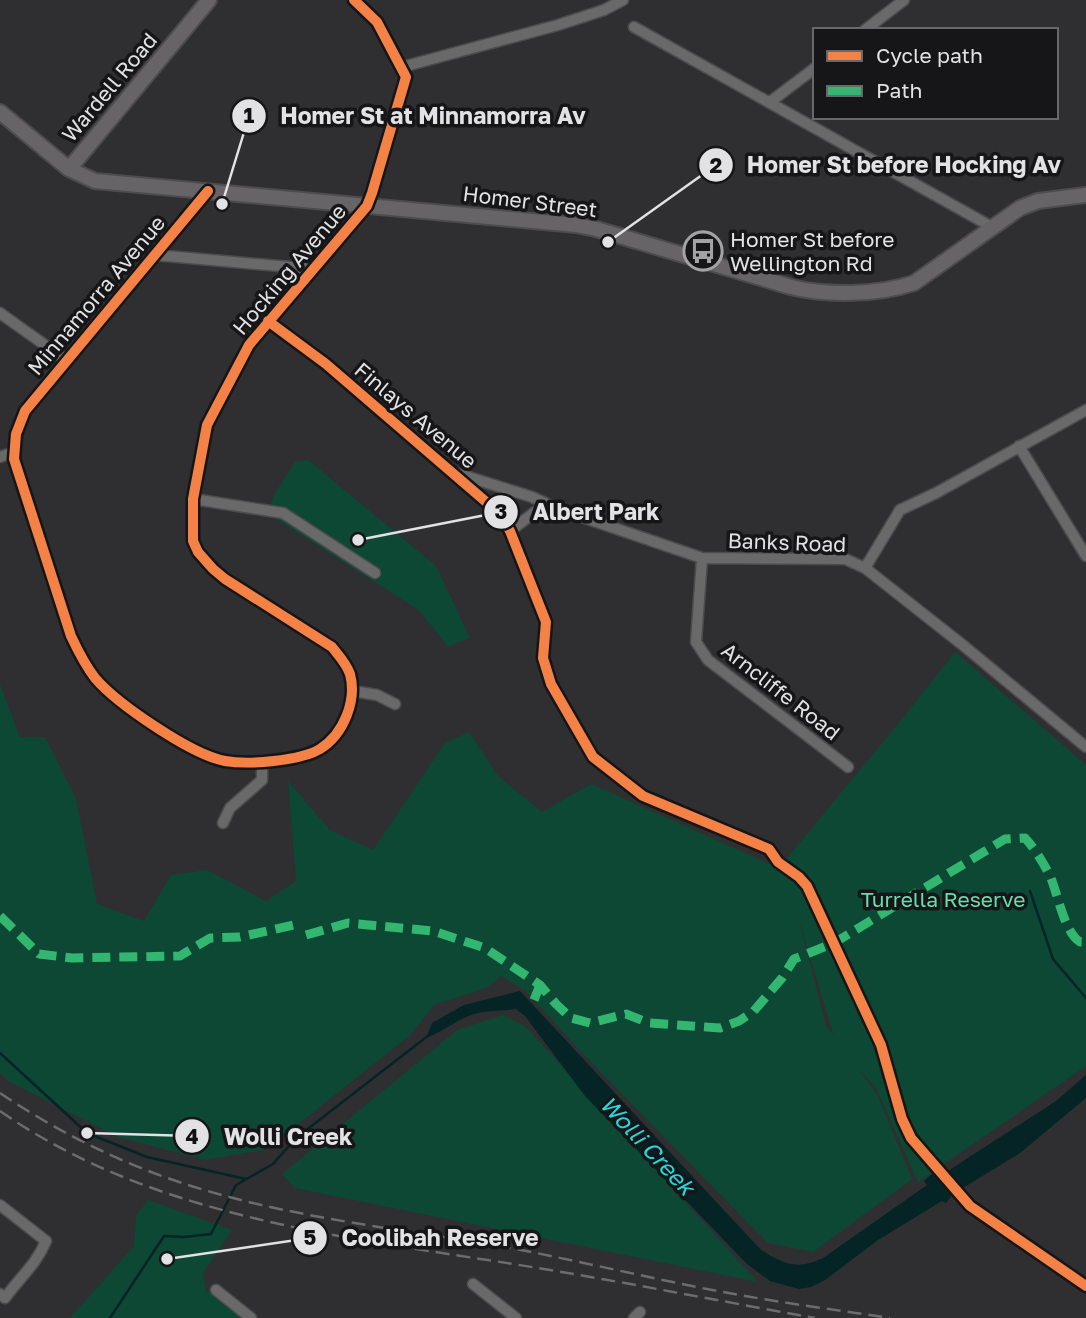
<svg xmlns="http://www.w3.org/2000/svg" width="1086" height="1318" viewBox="0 0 1086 1318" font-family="'Golos Text',sans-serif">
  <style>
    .green { fill: #0c4834; fill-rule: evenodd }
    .water { fill: #042426 }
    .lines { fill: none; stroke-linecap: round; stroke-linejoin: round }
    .stream { stroke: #042426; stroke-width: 2.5 }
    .street-casing { stroke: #4c4c4d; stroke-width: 13 }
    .secondary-casing { stroke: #4c4c4d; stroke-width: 18 }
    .street { stroke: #69696a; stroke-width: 10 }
    .secondary { stroke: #666466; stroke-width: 14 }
    .rail { stroke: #6c6b6d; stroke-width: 2.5; stroke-dasharray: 14 7; stroke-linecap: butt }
    .quiet { stroke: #33b770; stroke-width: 9; stroke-dasharray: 18 9; stroke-linecap: butt }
    .cycleway-casing { stroke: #161618; stroke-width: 15 }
    .cycleway { stroke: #f48246; stroke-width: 10 }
    .labels { text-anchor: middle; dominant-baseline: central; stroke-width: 7; stroke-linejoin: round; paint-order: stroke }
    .street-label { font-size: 21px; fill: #e2e1e4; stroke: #161618 }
    .poi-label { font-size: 21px; fill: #e2e1e4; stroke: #161618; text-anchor: start }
    .park-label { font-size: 21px; fill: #64deac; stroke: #161618 }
    .water-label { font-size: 23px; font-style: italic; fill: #24d8dc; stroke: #161618 }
    .leader { fill: none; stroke: #e2e1e4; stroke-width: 2.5 }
    .callout-dot { fill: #e2e1e4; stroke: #161618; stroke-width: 2.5 }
    .mark-label { font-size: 21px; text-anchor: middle; font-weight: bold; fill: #111 }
    .callout-label { font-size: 23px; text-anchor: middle; font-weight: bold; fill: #e2e1e4; stroke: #161618; stroke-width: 7; stroke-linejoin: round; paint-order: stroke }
  </style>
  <rect width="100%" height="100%" fill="#2f2f31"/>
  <path class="green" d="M308,460L436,566L470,638L448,647L420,611L270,515L273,496L295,462Z
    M955,652L1086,765V1066L918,1182L876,1088L858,1069L878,1096L912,1179L813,1252L768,1243L581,1052L526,991L501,976L486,988L434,1005L409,1036L267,1149L205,1160L118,1137L8,1081L0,1073V684L20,737H45L76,799L97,904L144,921L171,875L207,870L266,901L296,881L288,781L330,830L373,850L445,743L469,732L498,776L542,812L591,784L779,868L902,719ZM797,913L833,1034V1035L826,1026Z
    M503,1015L526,1027L758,1282L295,1188L282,1174L457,1030Z
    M148,1200L232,1230L203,1273L206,1291C220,1297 234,1304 242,1318H70L134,1246L136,1216Z"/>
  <path class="water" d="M520,991L761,1250C785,1265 797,1270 823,1258L927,1185L924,1181L932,1174L937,1178L1056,1101L1086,1075V1098L1020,1153L953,1194L946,1203L942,1201L878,1240L825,1280L811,1287L799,1289L770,1281L747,1264L585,1096L525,1016L516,1009C502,1011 485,1010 471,1015C455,1021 442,1032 426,1038L432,1023L464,1005Z"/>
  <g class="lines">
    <path class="stream" d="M1030,891L1053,959L1086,998
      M0,1053L87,1133L147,1157L246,1179
      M110,1318L164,1236L184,1237L211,1234L236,1185L273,1164L296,1138L429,1035"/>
    <g class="street-casing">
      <path id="street" d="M634,27L992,227
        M865,30L904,0
        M402,67L558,25L604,10L623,0
        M770,102L815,68
        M208,191L25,411L16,434L14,459L71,636C78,651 85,665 95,678C117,704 192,755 225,761C248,765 300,761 320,749C344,734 357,700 350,674C346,663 339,656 332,647L225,579L213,569L198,552L193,541V499L207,425L249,345L367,206L372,193L406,77L377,22L354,0
        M155,255L313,269
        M0,313L66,360
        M268,321L326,364L499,513L510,531L546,622L543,658L551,684L593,757L643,796L769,849
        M1019,446L1086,556
        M0,457L14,452
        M459,474L532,497L556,508L702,558L845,559L865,568L964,646L1086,747
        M193,499L283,513L375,573
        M510,531L535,512L556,508
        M702,558L696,642L708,660L848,767
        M865,568L900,510L936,493L1086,410
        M353,691L377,695L395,704
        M223,823L230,808L262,780V761
        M0,1205L46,1241C36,1265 20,1277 5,1298L0,1294
        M970,1206L1086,1286
        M473,1284L516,1318
        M216,1290L251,1318
        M634,1318L640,1312"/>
    </g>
    <g class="secondary-casing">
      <path id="secondary" d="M0,112L69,169L95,181L576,225L596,229L791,287C827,296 878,295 914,283L1020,208L1038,201L1086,195
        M69,169L209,0"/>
    </g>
    <use href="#street" class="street"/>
    <use href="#secondary" class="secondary"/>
    <path class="rail" d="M0,1093C55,1130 116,1161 179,1182C289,1219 407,1229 521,1250C583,1262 645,1277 707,1289C768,1301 829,1309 890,1318
      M0,1111C151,1216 336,1236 513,1264C614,1280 714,1300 815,1318"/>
    <path class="quiet" d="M0,916L39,954L72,958L180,956L210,938L240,937L294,925
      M306,935L348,923L433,931L485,948L540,985L556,1004L571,1018L590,1023L626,1014L649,1023L720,1028L739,1021L753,1012L782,978L794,959L834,943L1005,839L1025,838C1035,849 1043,862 1050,876C1058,894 1064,932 1080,942H1086
      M534,1000L540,985"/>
    <g class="cycleway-casing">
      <path id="cycleway" d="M208,191L25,411L16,434L14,459L71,636C78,651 85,665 95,678C117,704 192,755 225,761C248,765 300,761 320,749C344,734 357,700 350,674C346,663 339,656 332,647L225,579L213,569L198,552L193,541V499L207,425L249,345L367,206L372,193L406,77L377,22L354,0
        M268,321L326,364L499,513L510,531L546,622L543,658L551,684L593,757L643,796L769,849L778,862L799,877L807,886L881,1045L902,1119L911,1138L970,1206L1086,1286"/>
    </g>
    <use href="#cycleway" class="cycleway"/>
  </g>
  <defs>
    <g id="bus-ring" transform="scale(2.0125)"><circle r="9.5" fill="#161618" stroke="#a3a3a5" stroke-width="1.5"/><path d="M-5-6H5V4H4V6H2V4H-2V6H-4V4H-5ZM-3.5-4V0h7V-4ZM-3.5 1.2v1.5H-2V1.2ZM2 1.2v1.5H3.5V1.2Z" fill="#a3a3a5"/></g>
  </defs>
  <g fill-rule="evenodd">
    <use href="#bus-ring" x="703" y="251"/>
  </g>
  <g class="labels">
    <g class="street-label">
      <text transform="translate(109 87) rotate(-50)">Wardell Road</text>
      <text transform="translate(530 201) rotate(7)">Homer Street</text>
      <text transform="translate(289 269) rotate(-50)">Hocking Avenue</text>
      <text transform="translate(96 295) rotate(-50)">Minnamorra Avenue</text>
      <text transform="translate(416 415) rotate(40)">Finlays Avenue</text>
      <text transform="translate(787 542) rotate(2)">Banks Road</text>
      <text transform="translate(781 691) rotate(38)">Arncliffe Road</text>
    </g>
    <g class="poi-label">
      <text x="730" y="239">Homer St before<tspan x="730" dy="24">Wellington Rd</tspan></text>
    </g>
    <g class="park-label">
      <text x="943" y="899">Turrella Reserve</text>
    </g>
    <g class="water-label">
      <text transform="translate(648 1145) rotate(47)">Wolli Creek</text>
    </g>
  </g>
  <path class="leader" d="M222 204L249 116M608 242L716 165M358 540L501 512M87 1133L192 1136M167 1259L310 1238"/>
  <g class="callout-dot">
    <circle cx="222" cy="204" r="7"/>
    <circle cx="608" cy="242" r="7"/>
    <circle cx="358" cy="540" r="7"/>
    <circle cx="87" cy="1133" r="7"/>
    <circle cx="167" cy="1259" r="7"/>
    <circle cx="249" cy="116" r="18"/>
    <circle cx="716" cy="165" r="18"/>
    <circle cx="501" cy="512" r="18"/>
    <circle cx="192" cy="1136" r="18"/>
    <circle cx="310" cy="1238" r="18"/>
  </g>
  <g class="mark-label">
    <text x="249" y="123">1</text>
    <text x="716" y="173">2</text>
    <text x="501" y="519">3</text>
    <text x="192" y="1144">4</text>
    <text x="310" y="1245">5</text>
  </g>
  <g class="callout-label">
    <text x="433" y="124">Homer St at Minnamorra Av</text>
    <text x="904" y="173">Homer St before Hocking Av</text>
    <text x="596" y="520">Albert Park</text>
    <text x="288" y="1145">Wolli Creek</text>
    <text x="440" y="1246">Coolibah Reserve</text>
  </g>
  <rect x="813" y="28" width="245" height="91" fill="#161618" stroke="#68676a" stroke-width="2"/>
  <rect x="827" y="51" width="35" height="10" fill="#f48246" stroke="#68676a" stroke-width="2"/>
  <text x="876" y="63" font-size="21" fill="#e2e1e4">Cycle path</text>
  <rect x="827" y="86" width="35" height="10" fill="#33b770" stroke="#68676a" stroke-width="2"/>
  <text x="876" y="98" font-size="21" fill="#e2e1e4">Path</text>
</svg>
